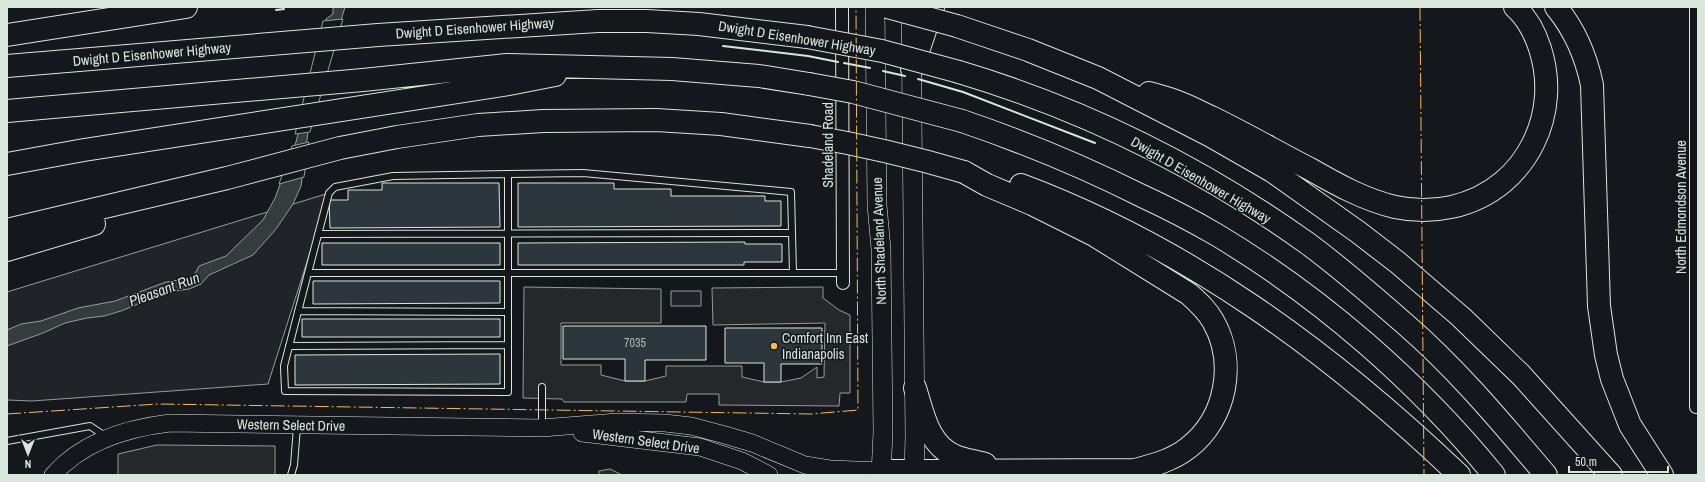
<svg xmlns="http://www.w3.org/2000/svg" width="1705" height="482" viewBox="0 0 1705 482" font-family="'Archivo Narrow',sans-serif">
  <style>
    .green { fill: #202428; stroke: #939e99 }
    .parking { fill: #24282b; stroke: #939e99 }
    .water { fill: #363b3e; stroke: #939e99 }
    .pier { fill: #14181c; stroke: #939e99 }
    .building { fill: #2c363c; stroke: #d8e6dc }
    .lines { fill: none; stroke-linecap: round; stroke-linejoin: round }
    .lane-casing { stroke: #d8e6dc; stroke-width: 8 }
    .street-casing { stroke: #d8e6dc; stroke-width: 14 }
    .secondary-casing { stroke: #d8e6dc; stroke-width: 18 }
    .primary-casing { stroke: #d8e6dc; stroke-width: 20 }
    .highway-casing { stroke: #d8e6dc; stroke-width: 24 }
    .lane { stroke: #14181c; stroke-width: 6 }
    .street { stroke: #14181c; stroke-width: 12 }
    .secondary { stroke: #14181c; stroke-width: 17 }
    .primary { stroke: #14181c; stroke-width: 19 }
    .highway { stroke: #14181c; stroke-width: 22 }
    .highway-bridge-casing { stroke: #d8e6dc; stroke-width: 24; stroke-linecap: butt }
    .highway-bridge { stroke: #14181c; stroke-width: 22 }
    .wall { stroke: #d8e6dc; stroke-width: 2 }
    .power { stroke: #ffb74d; stroke-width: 1; stroke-dasharray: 14 3 2 3; stroke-linecap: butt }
    .poi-dot { fill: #ffb74d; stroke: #14181c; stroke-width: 1.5 }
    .labels { text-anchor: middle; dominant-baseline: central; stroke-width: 3; stroke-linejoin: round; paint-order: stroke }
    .number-label { font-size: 12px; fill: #adbab4 }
    .street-label { font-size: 14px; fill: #d8e6dc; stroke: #14181c }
    .poi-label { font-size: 14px; fill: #d8e6dc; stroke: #14181c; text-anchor: start }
    .water-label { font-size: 15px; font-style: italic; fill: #d8e6dc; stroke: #14181c }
  </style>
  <rect width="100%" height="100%" fill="#14181c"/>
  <path class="green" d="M329,193L268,384L32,401L7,400V292Z
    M671,291H701V306H671Z"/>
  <path class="parking" d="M524,287L661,289V323H561V365H601V375L625,381H645L666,376V366H742V377L764,382H781L801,378L817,367V378L824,377L825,323L713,325L712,288L823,287V298L839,310L850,315V393H840L839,406L719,405V394H687L686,402H564L562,399L523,398Z
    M157,445L275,446V475H118V454Z
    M610,469L622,475H599V471Z"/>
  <path class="water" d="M333,7H345L308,132L301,186L293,204L276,229L253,255L209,275L201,284L189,289L168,292L121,311L104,316L87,318L65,323L43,333L7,346V330L21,324L41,321L78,308L115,301L166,282L193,278L199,266L226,256L263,220L275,198L296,142L326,19L333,14Z"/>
  <path class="pier" d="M343,19L310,132L295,134L323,21Z
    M309,142L304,177L279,184L292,146Z"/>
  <path class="building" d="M382,183H499L500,227L330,228L329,200H348V190H382Z
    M518,183H614V189H671V196H765V201H781V226L518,227Z
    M745,242V244H782V262H744V265H518V243Z
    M322,243H500V265H322Z
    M313,281H500V303L313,304Z
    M302,319H500V337H302Z
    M563,326H706V360H645V381H625V359H563Z
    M725,328H822V364H781V382H764V363H725Z
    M500,354V384L295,385V355Z"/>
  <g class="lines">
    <g class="lane-casing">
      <path id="lane" d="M508,174L583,173L791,192L792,233
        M318,234L792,233L793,273
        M308,273L329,193L335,187L393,176L508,174V392L285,391L284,366L308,273C486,273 665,273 843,273
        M298,311L508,312
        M289,346L508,345
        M542,387V427
        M7,441L90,426L105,436
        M291,475L294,465L297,427"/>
    </g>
    <g class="street-casing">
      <path id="street" d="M842,7L843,283
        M1696,7V407L1698,406"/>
    </g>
    <g class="secondary-casing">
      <path id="secondary" d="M582,433L700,447L742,461L769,475
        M53,475C83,441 127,428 170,423L542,428L617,422L665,423L691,426L725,435L752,443L805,465L830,469L881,471"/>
    </g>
    <g class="primary-casing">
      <path id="primary" d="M875,7L877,205L881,249L883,432L881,475
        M911,7L915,436L914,475"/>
    </g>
    <g class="highway-casing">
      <path id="highway" d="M1556,7C1575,30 1586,56 1592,85L1599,306L1606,355L1612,379L1630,425L1662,475
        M957,26L1028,50L1098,78L1211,136L1272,171L1358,232L1397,262L1461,317L1521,375L1611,475
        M7,35L186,7
        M7,66L378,35L598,21H647L699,24L807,37
        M912,69L933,7
        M959,72C1083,109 1202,168 1307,243C1341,268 1373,296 1405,324C1457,369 1501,422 1546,475
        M1149,93C1159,96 1169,98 1178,102C1189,106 1200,112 1211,117C1244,133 1277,152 1310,169C1336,184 1365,200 1395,207C1433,215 1473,207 1503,182C1528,161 1544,129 1546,96C1548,66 1538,28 1515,7
        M7,111L363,80L507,65L672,69L759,76L809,84
        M962,121C1024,142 1084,167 1142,196C1168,208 1193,221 1217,235C1322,298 1417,381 1494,475
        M7,164L84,150L509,84L555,75
        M1021,185C1189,248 1330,352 1459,475
        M7,230L227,178L340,148L397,137L478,125L543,121L656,120L721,124L810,136
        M7,250L94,224
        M915,388C923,413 928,445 955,456C964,460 975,461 985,464
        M881,471L1135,470C1154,465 1173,460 1188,448C1226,419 1237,363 1213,321C1207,310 1198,302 1189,294L1094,235L1032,204L987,185L964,172"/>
    </g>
    <use href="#lane" class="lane"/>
    <use href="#street" class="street"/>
    <use href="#secondary" class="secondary"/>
    <use href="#primary" class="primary"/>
    <use href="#highway" class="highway"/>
    <g class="highway-bridge-casing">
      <path id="highway-bridge" d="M887,7L957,26
        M807,37L882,51L959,72
        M809,84L853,92L962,121
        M810,136C862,145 913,157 964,172"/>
    </g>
    <use href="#highway-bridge" class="highway-bridge"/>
    <path class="wall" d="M276,10L284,9
      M723,46L808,56L838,62
      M844,63L870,68
      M883,71L905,76
      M918,79L963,92L1095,143"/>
    <path class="power" d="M1420,7L1424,475
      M7,414L158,404L811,414L858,410L856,7"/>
  </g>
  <circle class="poi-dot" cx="774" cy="346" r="4"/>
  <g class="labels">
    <g class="number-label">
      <text x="635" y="343">7035</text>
    </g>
    <g class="street-label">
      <text transform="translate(475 28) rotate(-4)">Dwight D Eisenhower Highway</text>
      <text transform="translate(797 38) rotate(9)">Dwight D Eisenhower Highway</text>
      <text transform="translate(152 54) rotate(-5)">Dwight D Eisenhower Highway</text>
      <text transform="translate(828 145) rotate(-90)">Shadeland Road</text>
      <text transform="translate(1201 180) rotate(30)">Dwight D Eisenhower Highway</text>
      <text transform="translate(1681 207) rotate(-90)">North Edmondson Avenue</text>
      <text transform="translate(879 241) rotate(-92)">North Shadeland Avenue</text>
      <text transform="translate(291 425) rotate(1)">Western Select Drive</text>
      <text transform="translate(646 441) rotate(8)">Western Select Drive</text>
    </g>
    <g class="poi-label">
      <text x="782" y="338">Comfort Inn East<tspan x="782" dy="16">Indianapolis</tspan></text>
    </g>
    <g class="water-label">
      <text transform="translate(164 289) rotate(-20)">Pleasant Run</text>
    </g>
  </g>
  <rect width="1705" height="482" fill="none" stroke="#d8e6dc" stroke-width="16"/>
  <g transform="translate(28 454) rotate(180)" stroke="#14181c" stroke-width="3" paint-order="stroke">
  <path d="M0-3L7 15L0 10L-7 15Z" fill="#d8e6dc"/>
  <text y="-6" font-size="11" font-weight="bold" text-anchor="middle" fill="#d8e6dc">N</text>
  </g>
  <path d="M1569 466v6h99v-6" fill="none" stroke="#d8e6dc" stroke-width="2"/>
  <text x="1575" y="466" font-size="12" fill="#d8e6dc" stroke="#14181c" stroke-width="3" paint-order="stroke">50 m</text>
</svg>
